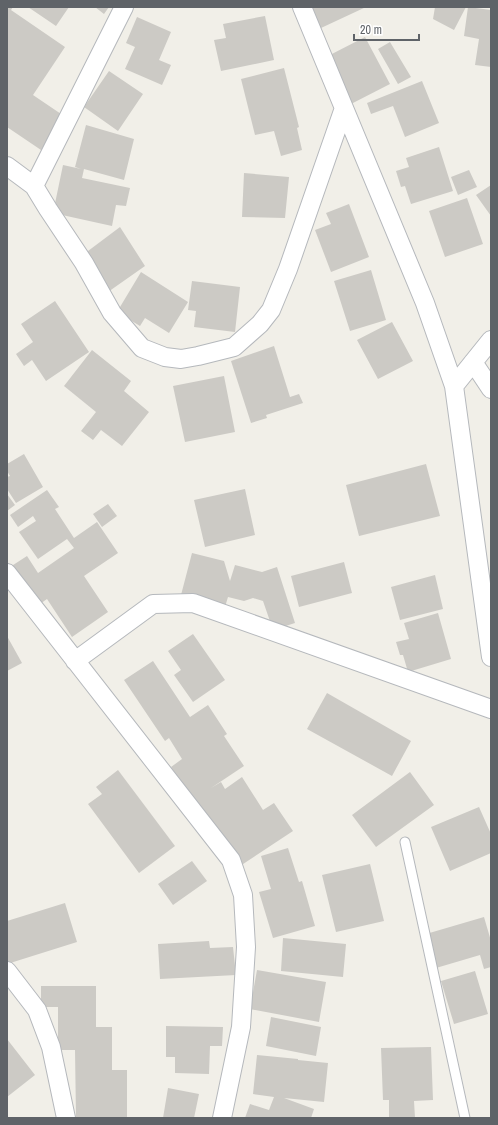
<svg xmlns="http://www.w3.org/2000/svg" width="498" height="1125" viewBox="0 0 498 1125" font-family="'Archivo Narrow',sans-serif">
  <style>
    .building { fill: #cccac5 }
    .lines { fill: none; stroke-linecap: round; stroke-linejoin: round }
    .lane-casing { stroke: #b5b8bc; stroke-width: 11 }
    .street-casing { stroke: #b5b8bc; stroke-width: 20 }
    .lane { stroke: #fff; stroke-width: 9 }
    .street { stroke: #fff; stroke-width: 18 }
  </style>
  <rect width="100%" height="100%" fill="#f1efe8"/>
  <path class="building" d="M7,7H13L11,10L65,47L33,95L64,116L41,150L7,127Z
    M28,7H69L56,26Z
    M95,7H109L104,14Z
    M311,7H366L321,28Z
    M435,7H466L454,30L433,19Z
    M468,7L491,10V67L475,65L479,39L464,36Z
    M265,16L274,60L221,71L214,40L226,38L223,24Z
    M137,17L171,32L159,60L171,65L162,85L125,69L135,47L126,43Z
    M365,37L390,84L351,104L326,57Z
    M390,42L411,77L398,84L378,49Z
    M284,68L299,127L297,128L302,150L281,156L274,131L255,135L241,79Z
    M109,71L143,94L118,131L84,107Z
    M422,81L439,123L405,137L393,106L371,114L367,103Z
    M86,125L134,139L124,180L84,169L82,178L130,188L126,206L116,205L112,226L53,213L63,165L81,169L75,167Z
    M439,147L453,191L411,204L405,186L401,187L396,171L409,167L406,158Z
    M469,170L477,187L458,195L451,177Z
    M244,173L289,177L285,218L242,217Z
    M491,185V216L476,195Z
    M467,198L483,244L445,257L429,211Z
    M349,204L369,257L331,272L315,230L331,224L326,213Z
    M120,227L145,266L108,292L84,254Z
    M371,270L386,320L350,331L334,281Z
    M141,272L188,302L169,333L145,318L140,326L117,312Z
    M192,281L240,287L235,332L194,327L196,311L188,310Z
    M55,301L89,352L46,381L32,360L24,366L16,354L33,342L21,324Z
    M392,322L413,361L378,379L357,340Z
    M274,346L290,397L299,394L303,403L266,415L267,418L251,423L231,361Z
    M92,350L131,381L124,391L149,412L122,446L101,430L93,440L81,431L96,412L64,386Z
    M224,376L235,432L185,442L173,386Z
    M24,454L43,487L16,503L7,489V477L10,476L7,471V464Z
    M426,464L440,516L359,536L346,485Z
    M245,489L255,535L205,547L194,500Z
    M47,490L59,507L55,509L74,538L97,522L118,553L84,576L108,612L72,637L47,599L37,606L10,567L27,556L38,573L74,548L67,539L38,559L19,532L36,521L33,516L18,527L10,515Z
    M7,494L15,505L7,511Z
    M108,504L117,516L102,527L93,514Z
    M192,553L224,561L230,581L235,565L262,572L277,567L295,623L273,630L263,601L253,598L244,601L228,597L225,607L181,595Z
    M344,562L352,593L299,607L291,576Z
    M435,575L443,609L400,620L391,587Z
    M438,613L451,659L408,672L403,655H400L396,642L409,639L404,623Z
    M193,634L225,680L193,702L174,675L181,670L168,651Z
    M7,636L22,663L7,671Z
    M153,661L190,717L208,705L227,734L224,736L244,766L211,788L221,782L225,789L242,777L263,810L274,803L293,831L237,868L171,767L182,759L169,738L165,741L124,680Z
    M327,693L411,741L392,776L307,729Z
    M118,770L175,846L139,873L88,804L102,794L96,787Z
    M410,772L434,805L376,847L352,815Z
    M479,807L491,834V853L450,871L431,827Z
    M288,848L299,882L302,881L315,926L273,938L259,892L271,889L261,856Z
    M192,861L207,881L173,905L158,884Z
    M370,864L384,921L336,932L322,875Z
    M65,903L77,942L7,964V921Z
    M484,917L491,941V967L484,969L480,955L436,968L426,934Z
    M283,938L346,944L343,977L281,971Z
    M209,941L210,948L233,947L236,975L160,979L158,944Z
    M257,970L326,982L319,1022L250,1009Z
    M475,971L488,1014L454,1024L441,981Z
    M41,986H96V1027H112V1070H127V1117L76,1118L75,1050H58V1007H41Z
    M271,1017L321,1027L316,1056L266,1046Z
    M166,1026L223,1027L222,1046H210L209,1074L175,1073V1057H166Z
    M7,1039L35,1075L7,1097Z
    M431,1047L433,1100L414,1101L415,1118H389V1100H383L381,1048Z
    M257,1055L298,1059V1060L328,1063L324,1102L284,1098L314,1109L311,1118H245L250,1104L269,1110L274,1097L253,1094Z
    M168,1088L199,1094L194,1118H163Z"/>
  <g class="lines">
    <g class="lane-casing">
      <path id="lane" d="M405,842L465,1118"/>
    </g>
    <g class="street-casing">
      <path id="street" d="M302,7L425,303L454,386L491,657
        M7,166L34,186L124,7
        M34,186L48,209L84,263L112,313L142,348L165,357L181,359L198,356L234,347L260,324L271,310L288,269L344,108
        M473,362L491,389
        M454,386L491,340
        M7,573L231,860L243,895L246,947L241,1027L222,1118
        M75,661L153,604L193,603L491,709
        M7,971L37,1010L51,1047L66,1118"/>
    </g>
    <use href="#lane" class="lane"/>
    <use href="#street" class="street"/>
  </g>
  <rect width="498" height="1125" fill="none" stroke="#5f6368" stroke-width="16"/>
  <path d="M354 34v6h65v-6" fill="none" stroke="#5f6368" stroke-width="2"/>
  <text x="360" y="34" font-size="12" fill="#5f6368" stroke="#ffffff" stroke-width="3" paint-order="stroke">20 m</text>
</svg>
